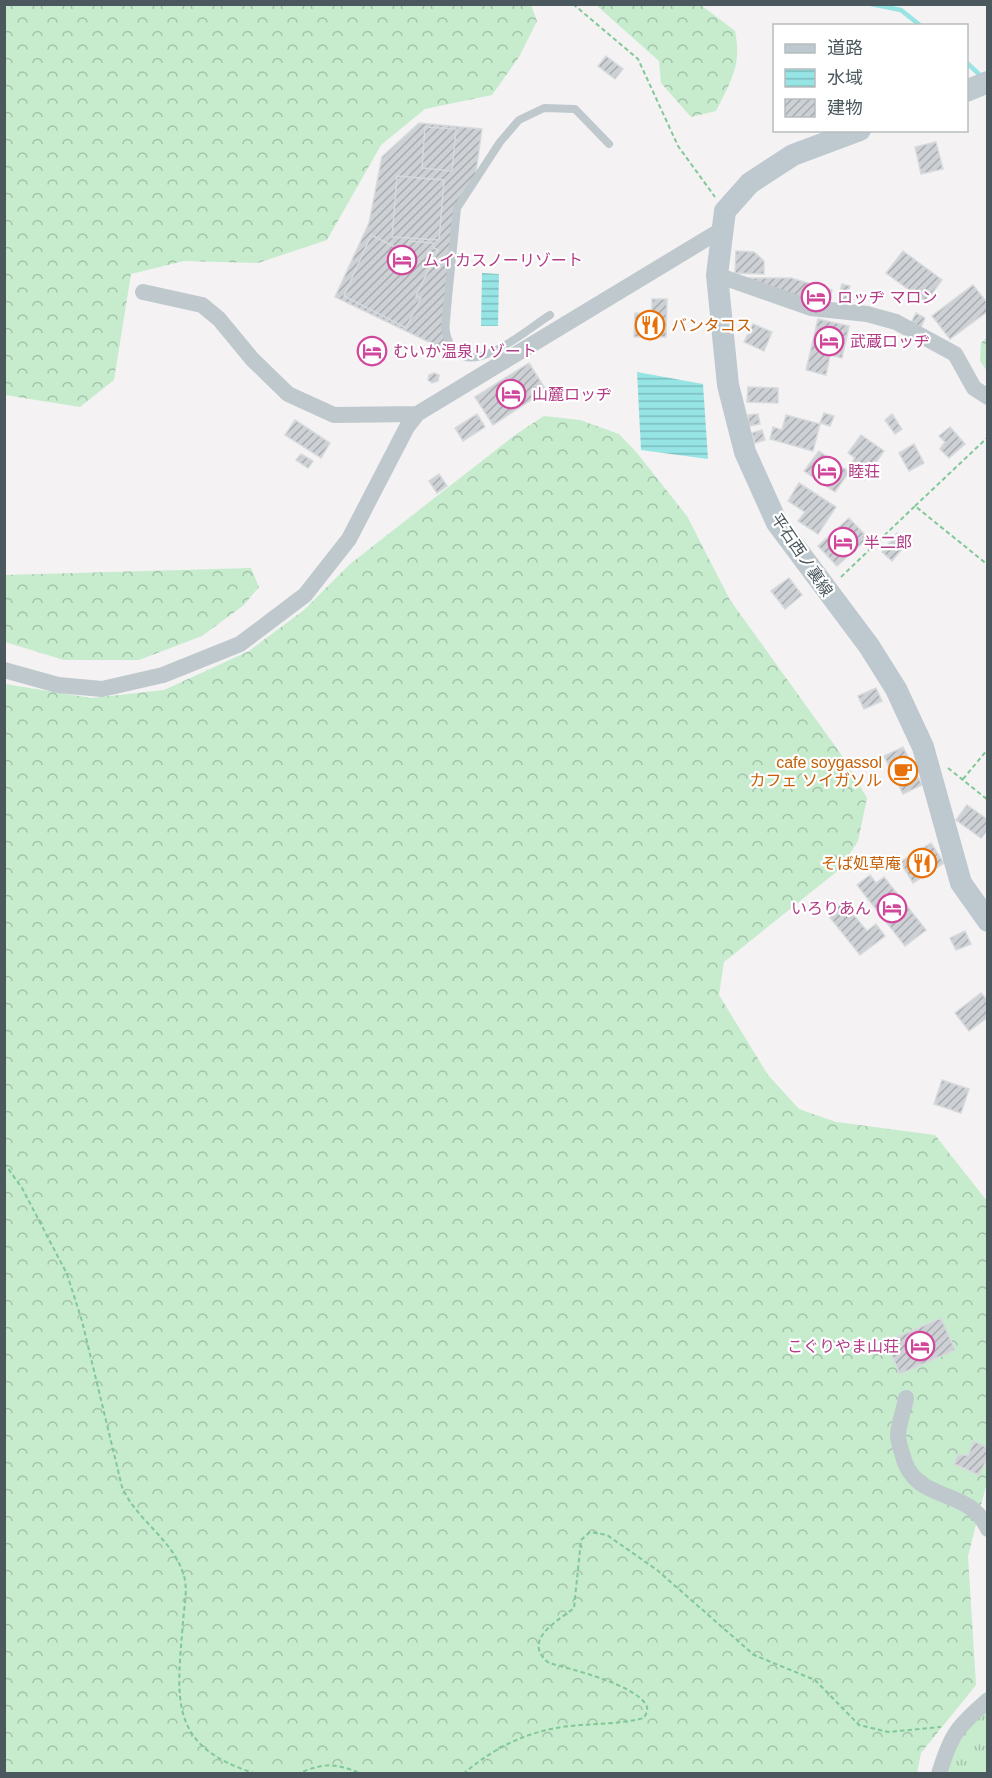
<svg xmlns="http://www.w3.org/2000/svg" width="992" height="1778" viewBox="0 0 992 1778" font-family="Arial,'Noto Sans JP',sans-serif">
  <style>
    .grass { fill: url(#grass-tufts) }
    .forest { fill: url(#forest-crowns) }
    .water { fill: url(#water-rules) }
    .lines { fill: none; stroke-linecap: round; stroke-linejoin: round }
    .stream { stroke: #97e4e5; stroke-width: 4.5 }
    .building { fill: url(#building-hatch); stroke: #d7dadd; stroke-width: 1.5 }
    .path { stroke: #81c897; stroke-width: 2; stroke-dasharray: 4.5 3; stroke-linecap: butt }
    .lane { stroke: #bfc9cd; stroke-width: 8 }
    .street { stroke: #bfc9cd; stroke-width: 16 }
    .secondary { stroke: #bdc9ce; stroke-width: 22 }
    .labels { text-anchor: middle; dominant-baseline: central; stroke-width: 4.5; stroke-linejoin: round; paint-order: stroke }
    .hotel-label { font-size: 16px; fill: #b23c85; stroke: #fff; text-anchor: start }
    .food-label { font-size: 16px; fill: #c56008; stroke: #fff; text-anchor: end }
    .street-label { font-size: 16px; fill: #4b595e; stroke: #fff }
  </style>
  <defs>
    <pattern id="grass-tufts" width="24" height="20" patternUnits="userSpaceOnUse" patternTransform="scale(1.5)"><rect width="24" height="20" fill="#c6eccd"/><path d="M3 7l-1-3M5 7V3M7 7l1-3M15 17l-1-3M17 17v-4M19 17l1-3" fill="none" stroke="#a3c2aa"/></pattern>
    <pattern id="forest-crowns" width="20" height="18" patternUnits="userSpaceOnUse" patternTransform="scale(1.5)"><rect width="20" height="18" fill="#c6eccd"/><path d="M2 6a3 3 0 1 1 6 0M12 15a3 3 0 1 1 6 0" fill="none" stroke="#a3c2aa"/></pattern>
    <pattern id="water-rules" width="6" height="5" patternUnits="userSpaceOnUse" patternTransform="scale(1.5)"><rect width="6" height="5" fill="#97e4e5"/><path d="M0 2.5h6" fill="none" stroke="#7dbcbd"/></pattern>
    <pattern id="building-hatch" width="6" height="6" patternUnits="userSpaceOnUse" patternTransform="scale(1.5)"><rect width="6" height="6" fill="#cdd0d4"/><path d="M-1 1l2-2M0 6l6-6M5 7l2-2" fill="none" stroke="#a8acaf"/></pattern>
  </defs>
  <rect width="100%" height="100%" fill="#f4f2f3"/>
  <path class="grass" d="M987,1700V1773L939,1774L946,1749Z"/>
  <path class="forest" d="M531,5L537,21L519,57L492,95L425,109L381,145L327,240L258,263L184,261L131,274L114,380L80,407L5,395V5Z
    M596,5H701L735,31C742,65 731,81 716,111L691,117L661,83L659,61Z
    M987,337V371L980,361L981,343Z
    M544,416L580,420L619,434L637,453L687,516L730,600L843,757L867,798L858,841L840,869L724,962L719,995L768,1075L799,1109L836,1122L935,1135L987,1201V1482L968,1556L976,1685L921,1753L917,1773L5,1774V684L92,698L164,690L249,651L304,610L350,564L515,435Z
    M251,568L259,587L244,605L202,636L139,660H64L5,642V575Z"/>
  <path class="water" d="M482,273L499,274L498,326H481Z
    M637,372L703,384L708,459L641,450Z"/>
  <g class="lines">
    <path class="stream" d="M871,4L901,10L921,26
      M966,62L982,77"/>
  </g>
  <path class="building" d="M606,56L623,69L615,79L598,66Z
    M419,123L482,129L475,179L457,208L448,344L458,356L335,297L369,223L382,157Z
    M425,127L456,129L452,171L422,168Z
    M936,142L943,169L921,174L915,147Z
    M397,176L444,180L439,240L392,237Z
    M371,235L405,252L409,241L433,243L434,248L438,250L416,296L421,298L406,328L344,296Z
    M736,251L754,252L764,261V274L735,273Z
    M903,251L942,280L926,302L886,273Z
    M749,278H791L832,290L827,305L745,280Z
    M842,284L850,286L846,301L838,299Z
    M973,285L988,304V311L950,339L932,316Z
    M652,299H667L666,337H634L635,313L652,314Z
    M916,313L925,318L921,327L911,323Z
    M818,319L849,326L842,358L830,355L826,375L806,370Z
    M753,324L772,332L764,351L744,342Z
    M529,363L546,390L493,425L475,397Z
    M434,373L439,375L438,381L432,383L428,380L429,375Z
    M748,387L778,388V403L747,402Z
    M824,413L834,416L830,426L820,423Z
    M477,414L485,427L463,441L455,428Z
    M758,414L760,424L749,426L748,415Z
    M892,414L902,429L895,434L885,420Z
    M786,415L820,424L813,451L770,439L773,427L782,430Z
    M295,420L330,443L321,458L285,435Z
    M950,427L965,444L949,458L940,449L945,442L939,436Z
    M762,430L765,440L755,443L752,433Z
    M861,435L884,451L864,480L847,469L855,458L848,453Z
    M914,444L924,463L909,471L899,453Z
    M819,451L849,472L835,492L804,471Z
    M301,454L313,461L308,468L296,460Z
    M439,474L447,486L437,493L429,481Z
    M799,483L836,507L818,534L798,521L805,512L788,501Z
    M849,518L868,538L837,566L818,546Z
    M897,533L908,542L892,561L882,552Z
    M789,578L802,595L785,609L771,591Z
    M876,688L882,701L864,709L858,696Z
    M903,747L922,785L903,794L884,756Z
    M967,805L988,820V830L981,838L956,820Z
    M931,843L944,863L913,883L900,862Z
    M870,875L876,883L884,877L926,930L905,946L857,885Z
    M843,902L867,931L876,924L885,936L860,955L828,915Z
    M965,931L971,944L956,950L950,938Z
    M981,993L988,1001V1017L969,1031L955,1013Z
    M942,1080L969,1089L961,1113L934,1104Z
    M941,1318L955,1350L900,1374L886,1342Z
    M974,1441L988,1448V1457L979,1475L954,1464L958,1455H968Z"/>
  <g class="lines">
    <path class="path" d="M573,4L638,59L678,146L715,197
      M915,506L988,437
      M841,577L915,506L988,565
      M948,768L988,800
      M963,779L988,749
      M4,1163L22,1188L67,1274L82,1321L122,1487C136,1520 174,1540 184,1576C188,1590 184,1607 183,1622C177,1699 167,1747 257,1774
      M296,1774C325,1763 333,1762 362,1774
      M463,1774C493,1749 523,1733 562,1727C589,1723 617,1725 644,1718C646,1714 649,1709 646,1705C636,1685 571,1669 549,1663C521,1641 556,1622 574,1608L581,1540L590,1532L607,1535L657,1570L754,1655L815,1680L859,1725L888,1732L941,1727"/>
    <path class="lane" d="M550,315C520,334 455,393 445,327L457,208L500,142L519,120L544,108L575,109L609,144"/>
    <path class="street" d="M717,275L811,308L867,314L896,322L955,354L974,388L988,397
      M143,292L202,305L219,319L252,359L288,394L334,415L417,414
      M4,670L58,685L102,689L163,675L240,644L305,595L349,539L407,427L417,414L721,230
      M906,1398C904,1410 899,1422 898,1435C898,1440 900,1447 902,1453C914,1506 967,1484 988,1529
      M939,1774C951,1734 957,1727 988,1700"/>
    <path class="secondary" d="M966,91L988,82
      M860,130L793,155L750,183L725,211L717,275L728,385L745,452L777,523L869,646L896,689L923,747L961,883L988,921"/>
  </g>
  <defs>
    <g id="hotel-ring" transform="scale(1.5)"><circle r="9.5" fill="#fff" stroke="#d1479c" stroke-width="1.5"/><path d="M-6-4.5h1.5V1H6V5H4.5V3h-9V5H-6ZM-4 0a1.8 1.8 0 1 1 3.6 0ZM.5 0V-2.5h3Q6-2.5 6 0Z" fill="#d1479c"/></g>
    <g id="restaurant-ring" transform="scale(1.5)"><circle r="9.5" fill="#fff" stroke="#e8710a" stroke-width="1.5"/><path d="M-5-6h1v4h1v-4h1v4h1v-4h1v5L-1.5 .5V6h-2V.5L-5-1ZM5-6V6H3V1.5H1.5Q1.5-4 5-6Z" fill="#e8710a"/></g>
    <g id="cafe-ring" transform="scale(1.5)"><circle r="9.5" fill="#fff" stroke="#e8710a" stroke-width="1.5"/><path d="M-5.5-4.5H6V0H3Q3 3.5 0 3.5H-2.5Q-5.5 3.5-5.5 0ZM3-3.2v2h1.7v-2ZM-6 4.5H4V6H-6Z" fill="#e8710a"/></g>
  </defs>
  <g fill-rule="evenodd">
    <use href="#hotel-ring" x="402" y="260"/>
    <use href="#hotel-ring" x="816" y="297"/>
    <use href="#restaurant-ring" x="650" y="325"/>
    <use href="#hotel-ring" x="829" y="341"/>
    <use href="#hotel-ring" x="372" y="351"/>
    <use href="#hotel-ring" x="511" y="394"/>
    <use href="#hotel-ring" x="827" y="471"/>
    <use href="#hotel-ring" x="843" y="542"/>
    <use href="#cafe-ring" x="903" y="771"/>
    <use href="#restaurant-ring" x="922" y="863"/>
    <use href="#hotel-ring" x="892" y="908"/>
    <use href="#hotel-ring" x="920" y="1346"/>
  </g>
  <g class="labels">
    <g class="hotel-label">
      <text x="423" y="260">ムイカスノーリゾート</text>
      <text x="837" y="297">ロッヂ マロン</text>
      <text x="850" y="341">武蔵ロッヂ</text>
      <text x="393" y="351">むいか温泉リゾート</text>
      <text x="532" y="394">山麓ロッヂ</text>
      <text x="848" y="471">睦荘</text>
      <text x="864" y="542">半二郎</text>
      <text x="871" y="908" text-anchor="end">いろりあん</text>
      <text x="899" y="1346" text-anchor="end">こぐりやま山荘</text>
    </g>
    <g class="food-label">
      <text x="671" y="325" text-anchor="start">バンタコス</text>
      <text x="882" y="762">cafe soygassol<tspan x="882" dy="18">カフェ ソイガソル</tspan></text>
      <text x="901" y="863">そば処草庵</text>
    </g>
    <g class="street-label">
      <text transform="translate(802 555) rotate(56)">平石西ノ裏線</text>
    </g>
  </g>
  <rect width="992" height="1778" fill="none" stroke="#4b595e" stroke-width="12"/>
  <rect x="773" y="24" width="195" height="108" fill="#ffffff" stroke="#b7bdbf" stroke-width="1.5"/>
  <rect x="785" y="44" width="30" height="9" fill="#bdc9ce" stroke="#b7bdbf" stroke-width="1.5"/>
  <text x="827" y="54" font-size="18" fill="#4b595e">道路</text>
  <rect x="785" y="69" width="30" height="18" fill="url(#water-rules)" stroke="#b7bdbf" stroke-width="1.5"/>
  <text x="827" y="84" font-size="18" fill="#4b595e">水域</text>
  <rect x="785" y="99" width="30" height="18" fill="url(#building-hatch)" stroke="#b7bdbf" stroke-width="1.5"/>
  <text x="827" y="114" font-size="18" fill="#4b595e">建物</text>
</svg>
